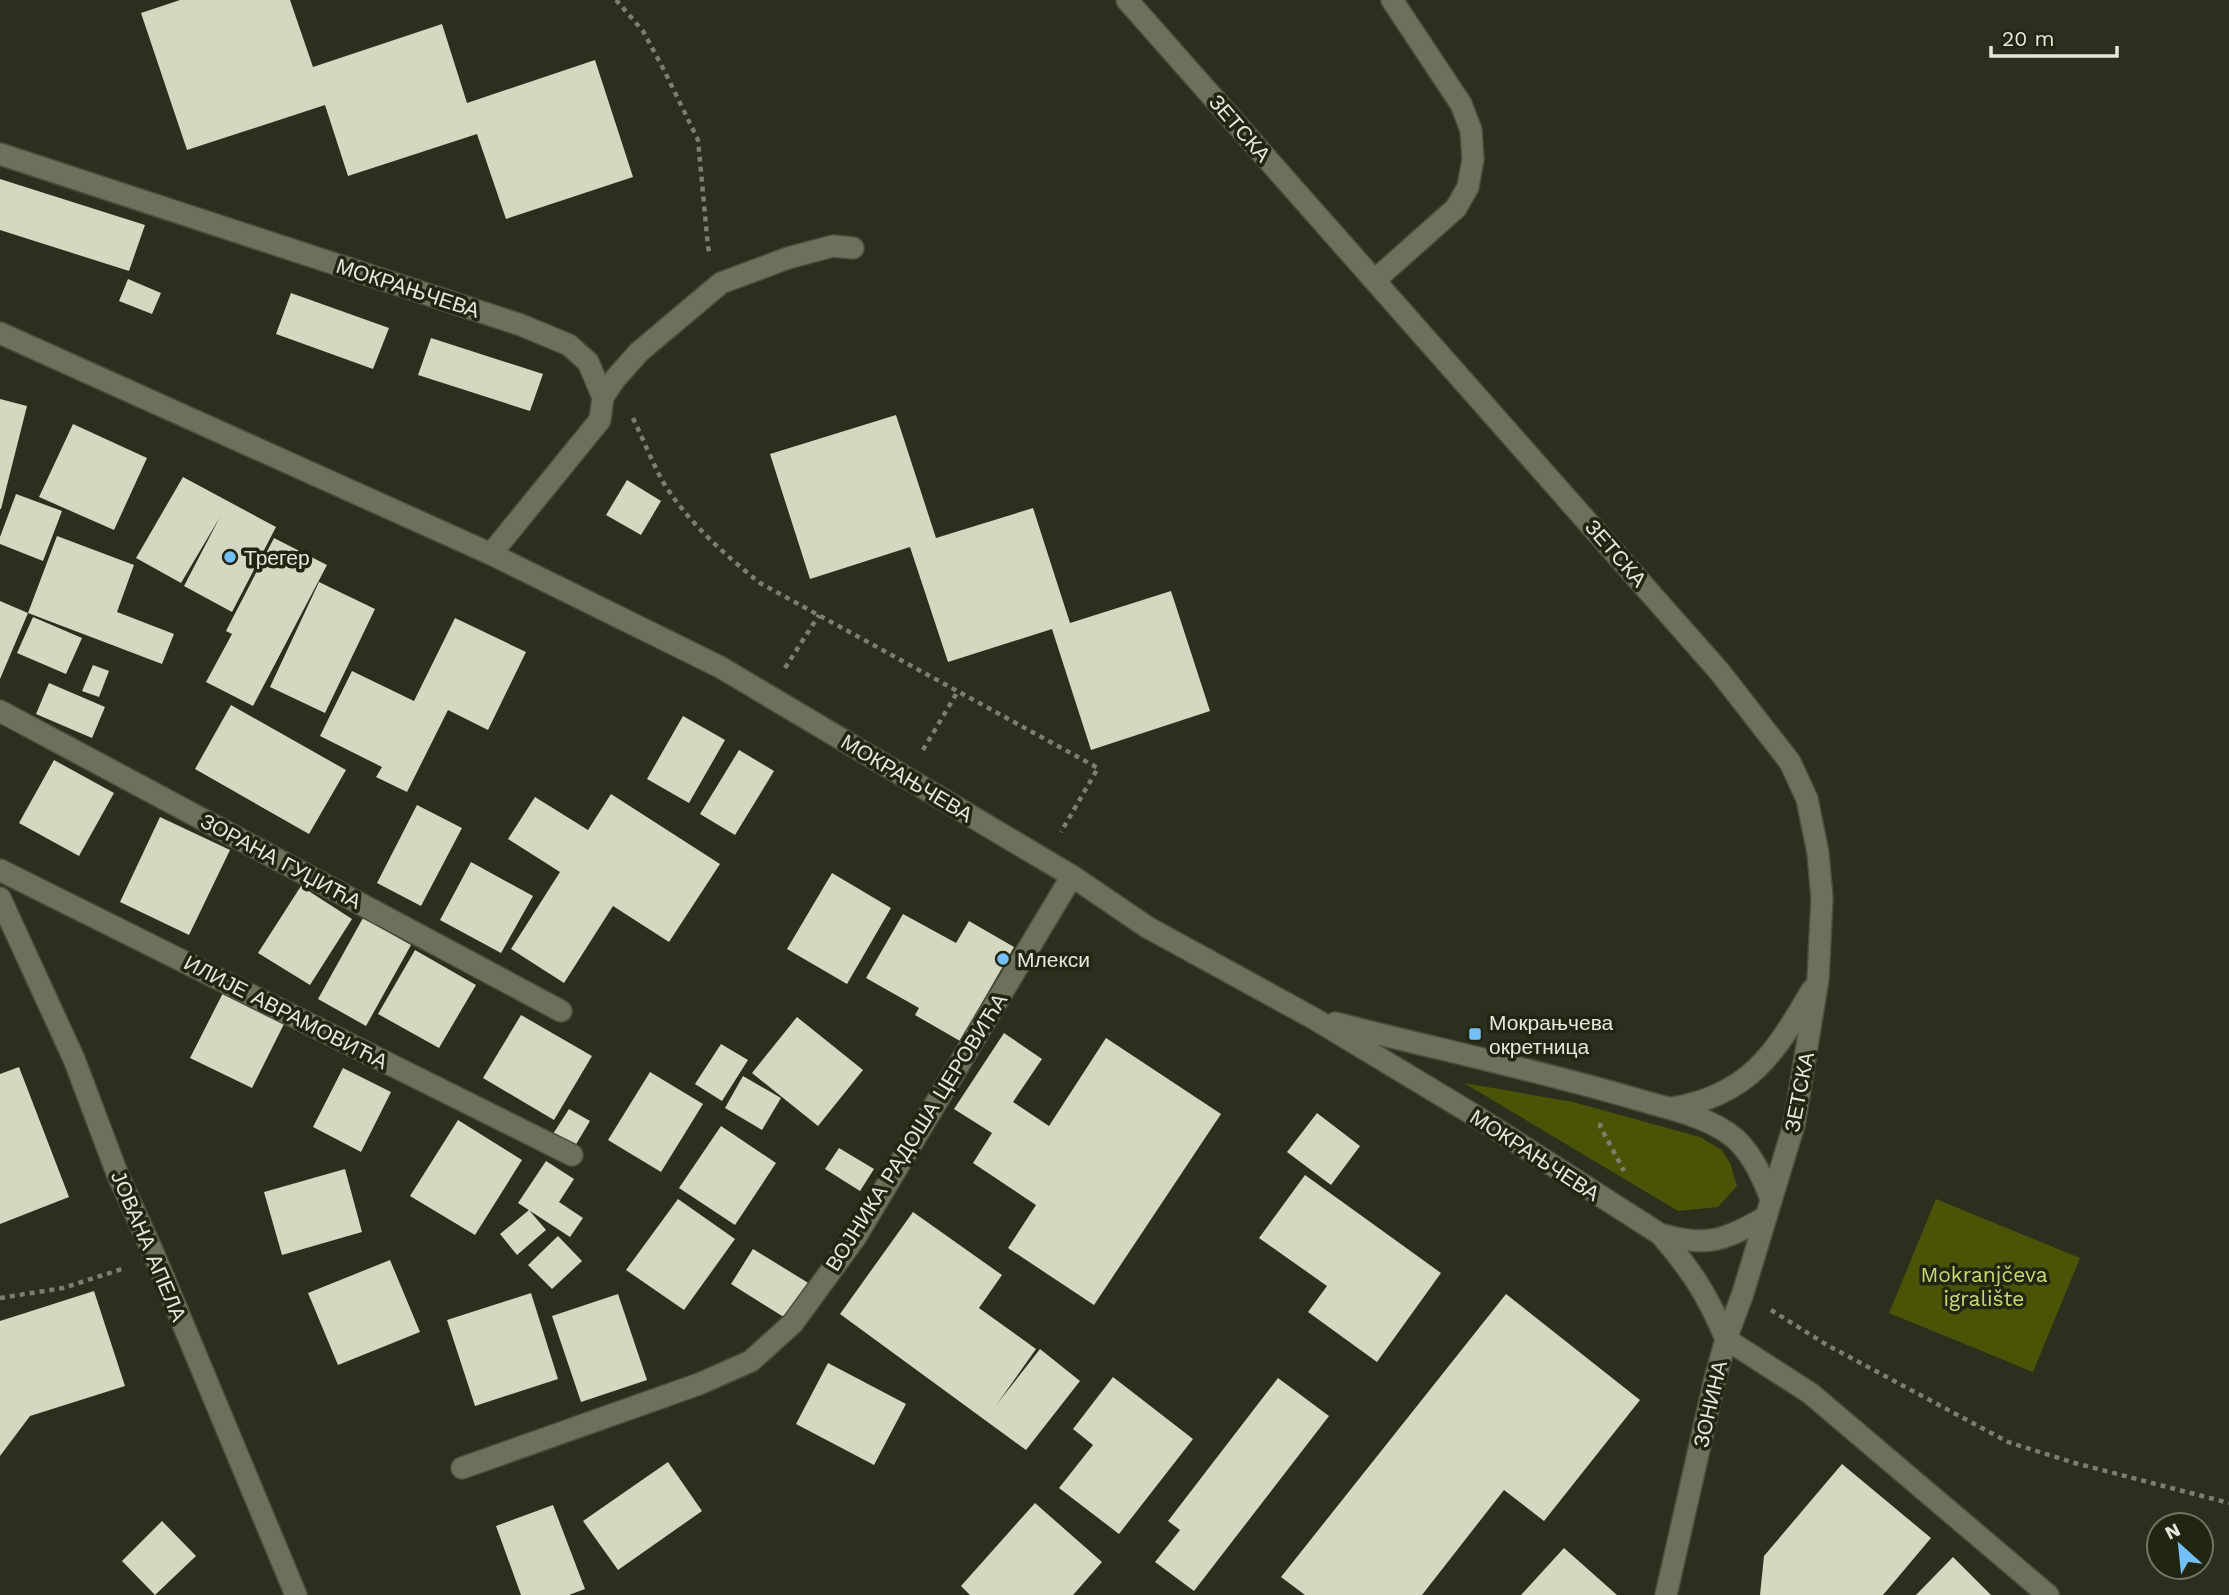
<svg xmlns="http://www.w3.org/2000/svg" width="2229" height="1595" viewBox="0 0 2229 1595" font-family="'Work Sans',sans-serif">
  <style>
    .green { fill: #4b5307 }
    .building { fill: #d3d8c1 }
    .lines { fill: none; stroke-linecap: round; stroke-linejoin: round }
    .service-casing { stroke: #4b4d3e; stroke-width: 24 }
    .minor-casing { stroke: #4b4d3e; stroke-width: 24 }
    .tertiary-casing { stroke: #4b4d3e; stroke-width: 24 }
    .path { stroke: #7c7f70; stroke-width: 4.5; stroke-dasharray: 5 5; stroke-linecap: butt }
    .service { stroke: #6d715c; stroke-width: 21 }
    .minor { stroke: #6d715c; stroke-width: 21 }
    .tertiary { stroke: #6d715c; stroke-width: 21 }
    .poi-dot { fill: #74c0f6; stroke: #232513; stroke-width: 2.5 }
    .labels { text-anchor: middle; dominant-baseline: central; stroke-width: 7; stroke-linejoin: round; paint-order: stroke }
    .street-label { font-size: 21px; fill: #e5e8dc; stroke: #232513 }
    .poi-label { font-size: 21px; fill: #e5e8dc; stroke: #232513; text-anchor: start }
    .park-label { font-size: 21px; fill: #cad974; stroke: #232513 }
  </style>
  <rect width="100%" height="100%" fill="#2c2f1d"/>
  <path class="green" d="M1464,1083L1573,1102L1700,1137L1722,1150L1730,1163L1737,1186L1718,1207L1678,1211Z
    M1936,1199L2080,1258L2033,1372L1889,1313Z"/>
  <path class="building" d="M180,0H290L313,67L442,24L467,103L595,60L633,177L506,219L477,134L348,176L325,105L187,150L141,13Z
    M0,179L145,225L129,271L0,230Z
    M128,279L161,293L152,314L119,301Z
    M291,293L389,328L373,369L276,334Z
    M431,338L543,374L530,411L418,375Z
    M0,399L27,406L1,509H0Z
    M896,415L936,538L1033,508L1070,623L1171,591L1210,711L1091,750L1052,629L948,662L910,547L810,579L770,454Z
    M73,424L147,458L114,530L39,497Z
    M183,477L276,527L232,612L184,586L220,517L181,583L136,558Z
    M627,480L661,501L641,535L606,515Z
    M16,494L62,511L43,561L0,544V537Z
    M57,536L134,565L117,612L174,634L162,664L28,613Z
    M274,538L327,565L253,706L206,682L232,634L226,631Z
    M319,582L375,609L325,713L270,687Z
    M0,601L28,613L0,679Z
    M33,617L82,638L66,674L17,653Z
    M455,618L526,652L488,730L448,710L407,792L376,777L382,767L320,736L352,671L414,701Z
    M93,665L109,671L99,697L82,691Z
    M49,683L105,707L92,738L36,714Z
    M231,705L346,770L309,834L195,769Z
    M683,716L725,740L689,803L647,779Z
    M739,750L774,771L735,835L700,814Z
    M54,760L114,793L79,856L19,823Z
    M611,794L720,864L669,942L613,906L564,983L511,949L560,872L508,839L535,797L588,830Z
    M417,805L462,828L421,906L377,883Z
    M160,817L230,850L189,935L120,902Z
    M471,862L533,896L501,953L440,920Z
    M832,873L891,908L847,984L787,949Z
    M301,886L352,919L310,985L258,953Z
    M903,914L956,943L969,921L1014,947L960,1041L915,1015L919,1008L866,978Z
    M363,918L411,945L366,1026L318,999Z
    M415,950L476,985L439,1048L378,1014Z
    M225,989L286,1020L252,1088L190,1058Z
    M521,1015L592,1056L554,1120L483,1078Z
    M797,1017L863,1070L818,1126L752,1073Z
    M1004,1033L1042,1059L1013,1102L1049,1126L1106,1038L1221,1114L1094,1305L1008,1248L1036,1205L973,1163L992,1133L954,1109Z
    M721,1044L748,1060L722,1101L695,1084Z
    M19,1067L69,1197L0,1224V1074Z
    M343,1068L391,1092L361,1152L313,1127Z
    M650,1072L703,1104L661,1172L608,1140Z
    M743,1076L781,1098L762,1130L725,1108Z
    M569,1109L590,1121L575,1146L553,1134Z
    M1317,1113L1360,1146L1331,1185L1287,1152Z
    M458,1120L522,1160L475,1235L410,1196Z
    M721,1126L776,1163L735,1225L679,1188Z
    M839,1148L874,1169L860,1191L825,1169Z
    M546,1161L574,1179L559,1202L583,1218L570,1237L518,1203Z
    M345,1169L362,1232L282,1255L264,1192Z
    M1305,1175L1441,1273L1377,1362L1308,1312L1327,1286L1259,1238Z
    M678,1199L735,1239L684,1310L626,1270Z
    M529,1210L546,1230L517,1255L500,1234Z
    M913,1212L1002,1275L979,1308L1036,1349L997,1404L1040,1349L1080,1381L1026,1450L840,1314Z
    M558,1236L582,1261L552,1289L528,1265Z
    M753,1249L810,1284L787,1319L731,1284Z
    M390,1260L420,1332L338,1365L308,1293Z
    M94,1291L125,1386L30,1416L0,1456V1321Z
    M531,1293L558,1379L475,1406L447,1320Z
    M618,1294L647,1380L581,1402L552,1316Z
    M1506,1294L1640,1400L1544,1521L1504,1490L1422,1595H1305L1281,1577Z
    M828,1363L906,1404L874,1465L796,1424Z
    M1113,1377L1193,1439L1119,1534L1059,1488L1093,1445L1073,1429Z
    M1278,1378L1329,1416L1194,1591L1155,1562L1180,1530L1168,1521Z
    M668,1462L702,1511L618,1570L583,1521Z
    M1842,1464L1931,1538L1883,1595H1760L1764,1556Z
    M1035,1503L1102,1562L1073,1595H970L961,1586Z
    M553,1505L585,1589L569,1595H521L496,1526Z
    M162,1521L196,1556L155,1595L122,1561Z
    M1564,1548L1617,1595H1521Z
    M1953,1557L1991,1595H1916Z"/>
  <g class="lines">
    <g class="service-casing">
      <path id="service" d="M603,397L615,379L639,352L721,283L788,258L833,246L853,248"/>
    </g>
    <g class="minor-casing">
      <path id="minor" d="M0,154L521,325L569,345L588,362L603,397L600,420L491,554
        M1375,280L1456,208L1468,187L1473,159L1471,130L1461,104L1392,0
        M0,711L561,1011
        M0,870L572,1155
        M0,898L74,1059L117,1173L155,1257L296,1595
        M1726,1339L1810,1393L2048,1595
        M462,1468L699,1384L751,1361L793,1323L855,1238L1072,876
        M1666,1595L1715,1379L1726,1339L1743,1293L1766,1217"/>
    </g>
    <g class="tertiary-casing">
      <path id="tertiary" d="M0,333L491,554L720,667L1072,876L1147,927L1313,1018L1474,1115L1660,1234C1708,1248 1724,1240 1766,1217L1794,1125L1818,979L1822,898L1818,853L1807,799L1790,762L1719,671L1127,0
        M1335,1023C1433,1048 1532,1069 1629,1097C1662,1107 1700,1114 1728,1133C1750,1148 1762,1176 1771,1199
        M1672,1108C1750,1095 1775,1053 1812,990
        M1660,1234C1692,1271 1707,1294 1726,1339"/>
    </g>
    <path class="path" d="M616,0L643,31L664,70L698,140L708,247L710,255
      M633,418C643,439 652,462 663,482C687,521 725,555 760,583L1098,768L1061,832
      M785,668L819,615
      M923,750L958,691
      M1601,1123L1600,1126L1624,1171
      M0,1298L63,1288L125,1268
      M1771,1310L1827,1345L2008,1442L2075,1463L2229,1503"/>
    <use href="#service" class="service"/>
    <use href="#minor" class="minor"/>
    <use href="#tertiary" class="tertiary"/>
  </g>
  <g class="poi-dot">
    <circle cx="230" cy="557" r="7"/>
    <circle cx="1003" cy="959" r="7"/>
    <rect x="1468" y="1027" width="14" height="14" rx="3.5"/>
  </g>
  <g class="labels">
    <g class="street-label">
      <text transform="translate(1240 128) rotate(49)">ЗЕТСКА</text>
      <text transform="translate(408 288) rotate(18)">МОКРАЊЧЕВА</text>
      <text transform="translate(1616 553) rotate(49)">ЗЕТСКА</text>
      <text transform="translate(907 778) rotate(31)">МОКРАЊЧЕВА</text>
      <text transform="translate(281 861) rotate(28)">ЗОРАНА ГУЏИЋА</text>
      <text transform="translate(286 1012) rotate(27)">ИЛИЈЕ АВРАМОВИЋА</text>
      <text transform="translate(1799 1092) rotate(-79)">ЗЕТСКА</text>
      <text transform="translate(916 1132) rotate(-58)">ВОЈНИКА РАДОША ЦЕРОВИЋА</text>
      <text transform="translate(1535 1155) rotate(33)">МОКРАЊЧЕВА</text>
      <text transform="translate(149 1246) rotate(67)">ЈОВАНА АПЕЛА</text>
      <text transform="translate(1710 1404) rotate(-77)">ЗОНИНА</text>
    </g>
    <g class="poi-label">
      <text x="244" y="557">Трегер</text>
      <text x="1017" y="959">Млекси</text>
      <text x="1489" y="1022">Мокрањчева<tspan x="1489" dy="24">окретница</tspan></text>
    </g>
    <g class="park-label">
      <text x="1984" y="1274">Mokranjčeva<tspan x="1984" dy="24">igralište</tspan></text>
    </g>
  </g>
  <g transform="translate(2180 1546) rotate(333)"><circle r="33" fill="#232513" stroke="#717363" stroke-width="2"/>
  <path d="M0-5L12 26L0 18L-12 26Z" fill="#74c0f6"/>
  <text y="-10" font-size="19" font-weight="bold" text-anchor="middle" fill="#e5e8dc">N</text>
  </g>
  <path d="M1991 46v10h126v-10" fill="none" stroke="#e5e8dc" stroke-width="3.5"/>
  <text x="2002" y="46" font-size="21" fill="#e5e8dc" stroke="#232513" stroke-width="5" paint-order="stroke">20 m</text>
</svg>
